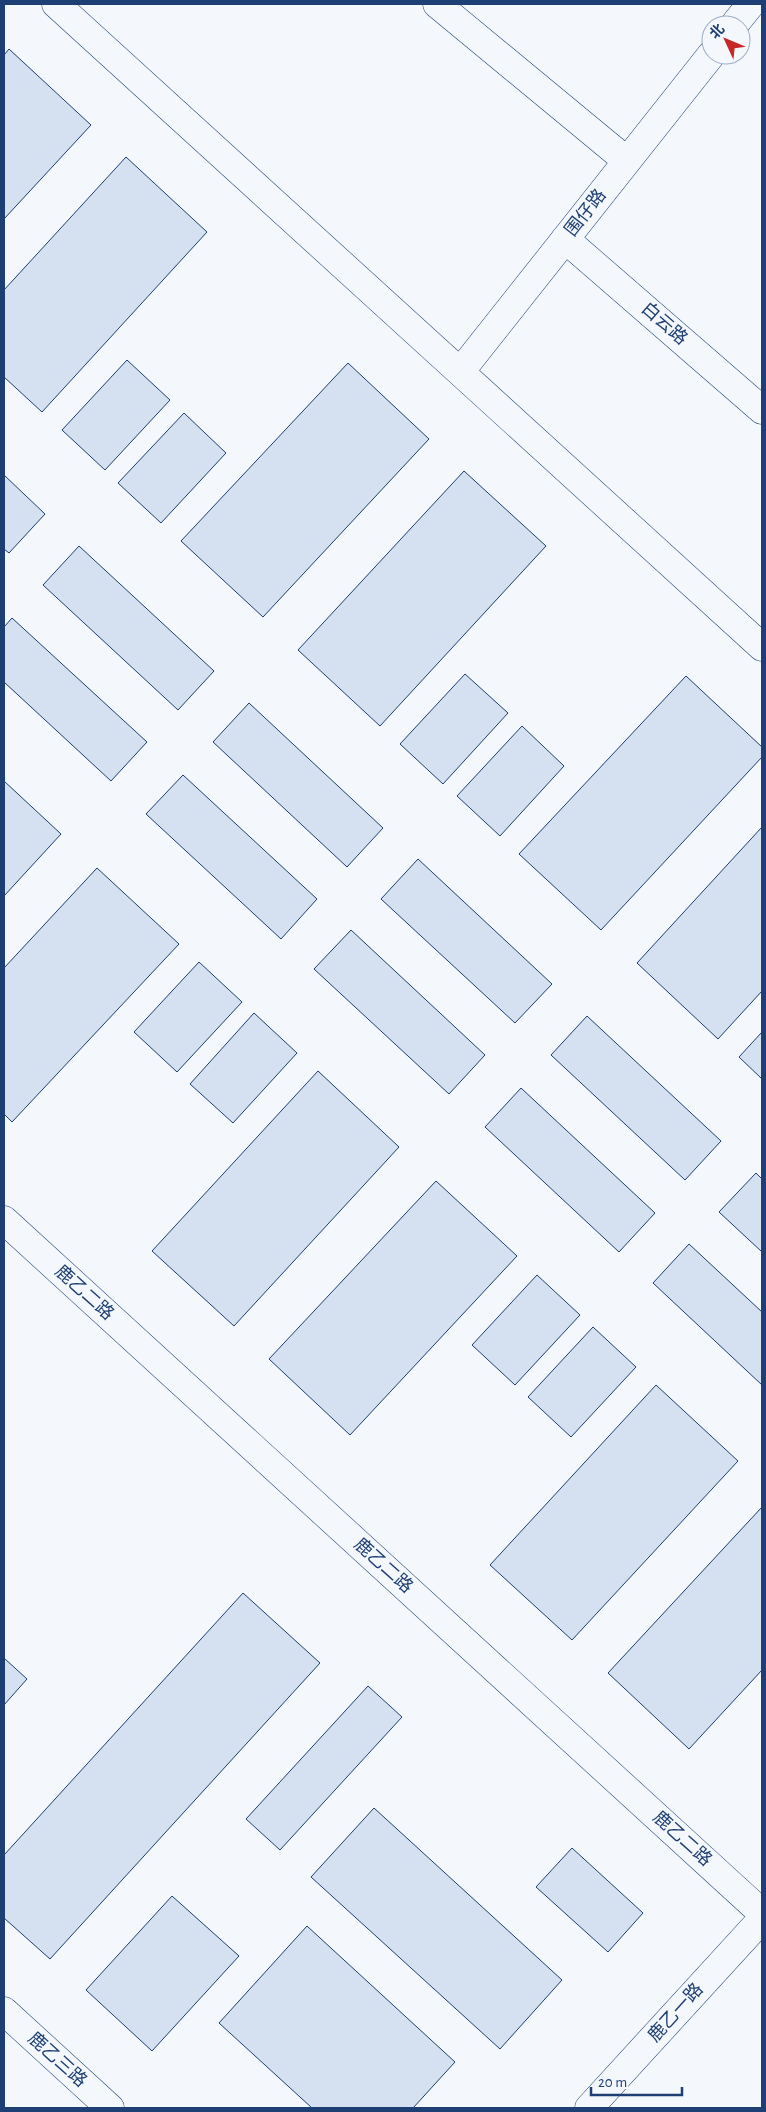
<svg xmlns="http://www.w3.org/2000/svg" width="766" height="2112" viewBox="0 0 766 2112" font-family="'Alegreya Sans','Noto Sans SC',sans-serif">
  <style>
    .building { fill: #d5e0f0; stroke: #1d3f73 }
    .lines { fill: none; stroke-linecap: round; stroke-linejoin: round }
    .street-casing { stroke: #1d3f73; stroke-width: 29 }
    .street { stroke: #f4f7fb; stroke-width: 28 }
    .labels { text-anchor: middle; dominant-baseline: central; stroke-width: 4; stroke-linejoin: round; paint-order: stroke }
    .street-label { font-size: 18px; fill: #1d3f73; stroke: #f4f7fb }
  </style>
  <rect width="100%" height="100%" fill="#f4f7fb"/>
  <path class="building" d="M9,49L91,125L4,219V55Z
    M126,157L207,232L42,412L4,377V290Z
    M127,360L170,400L105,470L62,430Z
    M348,363L429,439L263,617L181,541Z
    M184,413L226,453L161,523L118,483Z
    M464,471L546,546L380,726L298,650Z
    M4,475L45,514L9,553L4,549Z
    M79,546L214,671L178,710L43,585Z
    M12,618L147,742L111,781L4,682V627Z
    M465,674L508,713L443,784L400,744Z
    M686,676L762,747V757L601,930L519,854Z
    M249,703L383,828L347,867L213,742Z
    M522,726L564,766L500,836L457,796Z
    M183,775L317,899L281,939L146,814Z
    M4,781L61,834L4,896Z
    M762,827V991L718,1039L637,963Z
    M418,859L552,984L515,1023L381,899Z
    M97,868L179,944L12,1122L4,1114V968Z
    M351,930L485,1055L449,1094L314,969Z
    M199,962L242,1002L177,1072L134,1032Z
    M254,1013L297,1053L233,1123L190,1084Z
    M587,1016L721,1141L685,1180L551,1055Z
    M762,1032V1079L739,1057Z
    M318,1071L399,1147L234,1326L152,1251Z
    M521,1088L655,1213L619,1252L485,1127Z
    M756,1173L762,1179V1252L719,1212Z
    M436,1181L517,1256L350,1435L269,1359Z
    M689,1244L762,1312V1385L653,1283Z
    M537,1275L580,1315L515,1385L472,1345Z
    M593,1327L636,1367L571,1437L528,1397Z
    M656,1385L738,1461L572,1640L490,1565Z
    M762,1507V1670L689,1749L608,1673Z
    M243,1593L320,1663L50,1959L4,1918V1855Z
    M4,1658L27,1679L4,1705Z
    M368,1686L402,1717L280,1850L246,1819Z
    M374,1808L562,1980L500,2049L311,1877Z
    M572,1848L643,1913L608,1952L536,1887Z
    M172,1896L239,1956L152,2051L86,1990Z
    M307,1926L455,2062L413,2108H312L219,2023Z"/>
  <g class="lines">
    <g class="street-casing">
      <path id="street" d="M56,4L762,647
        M437,4L627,161
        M734,25L751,4
        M565,239L762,410
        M460,372L711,55
        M4,1220L762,1913
        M4,2011L110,2108
        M589,2108L762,1919"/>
    </g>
    <use href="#street" class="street"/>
  </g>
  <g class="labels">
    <g class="street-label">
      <text transform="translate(586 213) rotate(-52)">围仔路</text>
      <text transform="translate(664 324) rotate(41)">白云路</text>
      <text transform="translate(84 1293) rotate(42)">鹿乙二路</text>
      <text transform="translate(383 1566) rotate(42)">鹿乙二路</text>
      <text transform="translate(682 1839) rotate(42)">鹿乙二路</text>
      <text transform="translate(676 2013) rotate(-48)">鹿乙一路</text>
      <text transform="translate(57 2060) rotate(42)">鹿乙三路</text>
    </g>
  </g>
  <rect width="766" height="2112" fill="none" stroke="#1d3f73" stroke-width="10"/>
  <g transform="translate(726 40) rotate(314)"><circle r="24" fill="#f4f7fb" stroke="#9eadc5"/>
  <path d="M0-4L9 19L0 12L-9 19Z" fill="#c62828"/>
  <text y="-8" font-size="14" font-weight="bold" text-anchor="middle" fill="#1d3f73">北</text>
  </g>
  <path d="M591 2087v8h91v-8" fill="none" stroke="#1d3f73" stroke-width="2.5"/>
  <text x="598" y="2087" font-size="15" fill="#1d3f73" stroke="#f4f7fb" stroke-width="4" paint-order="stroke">20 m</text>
</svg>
